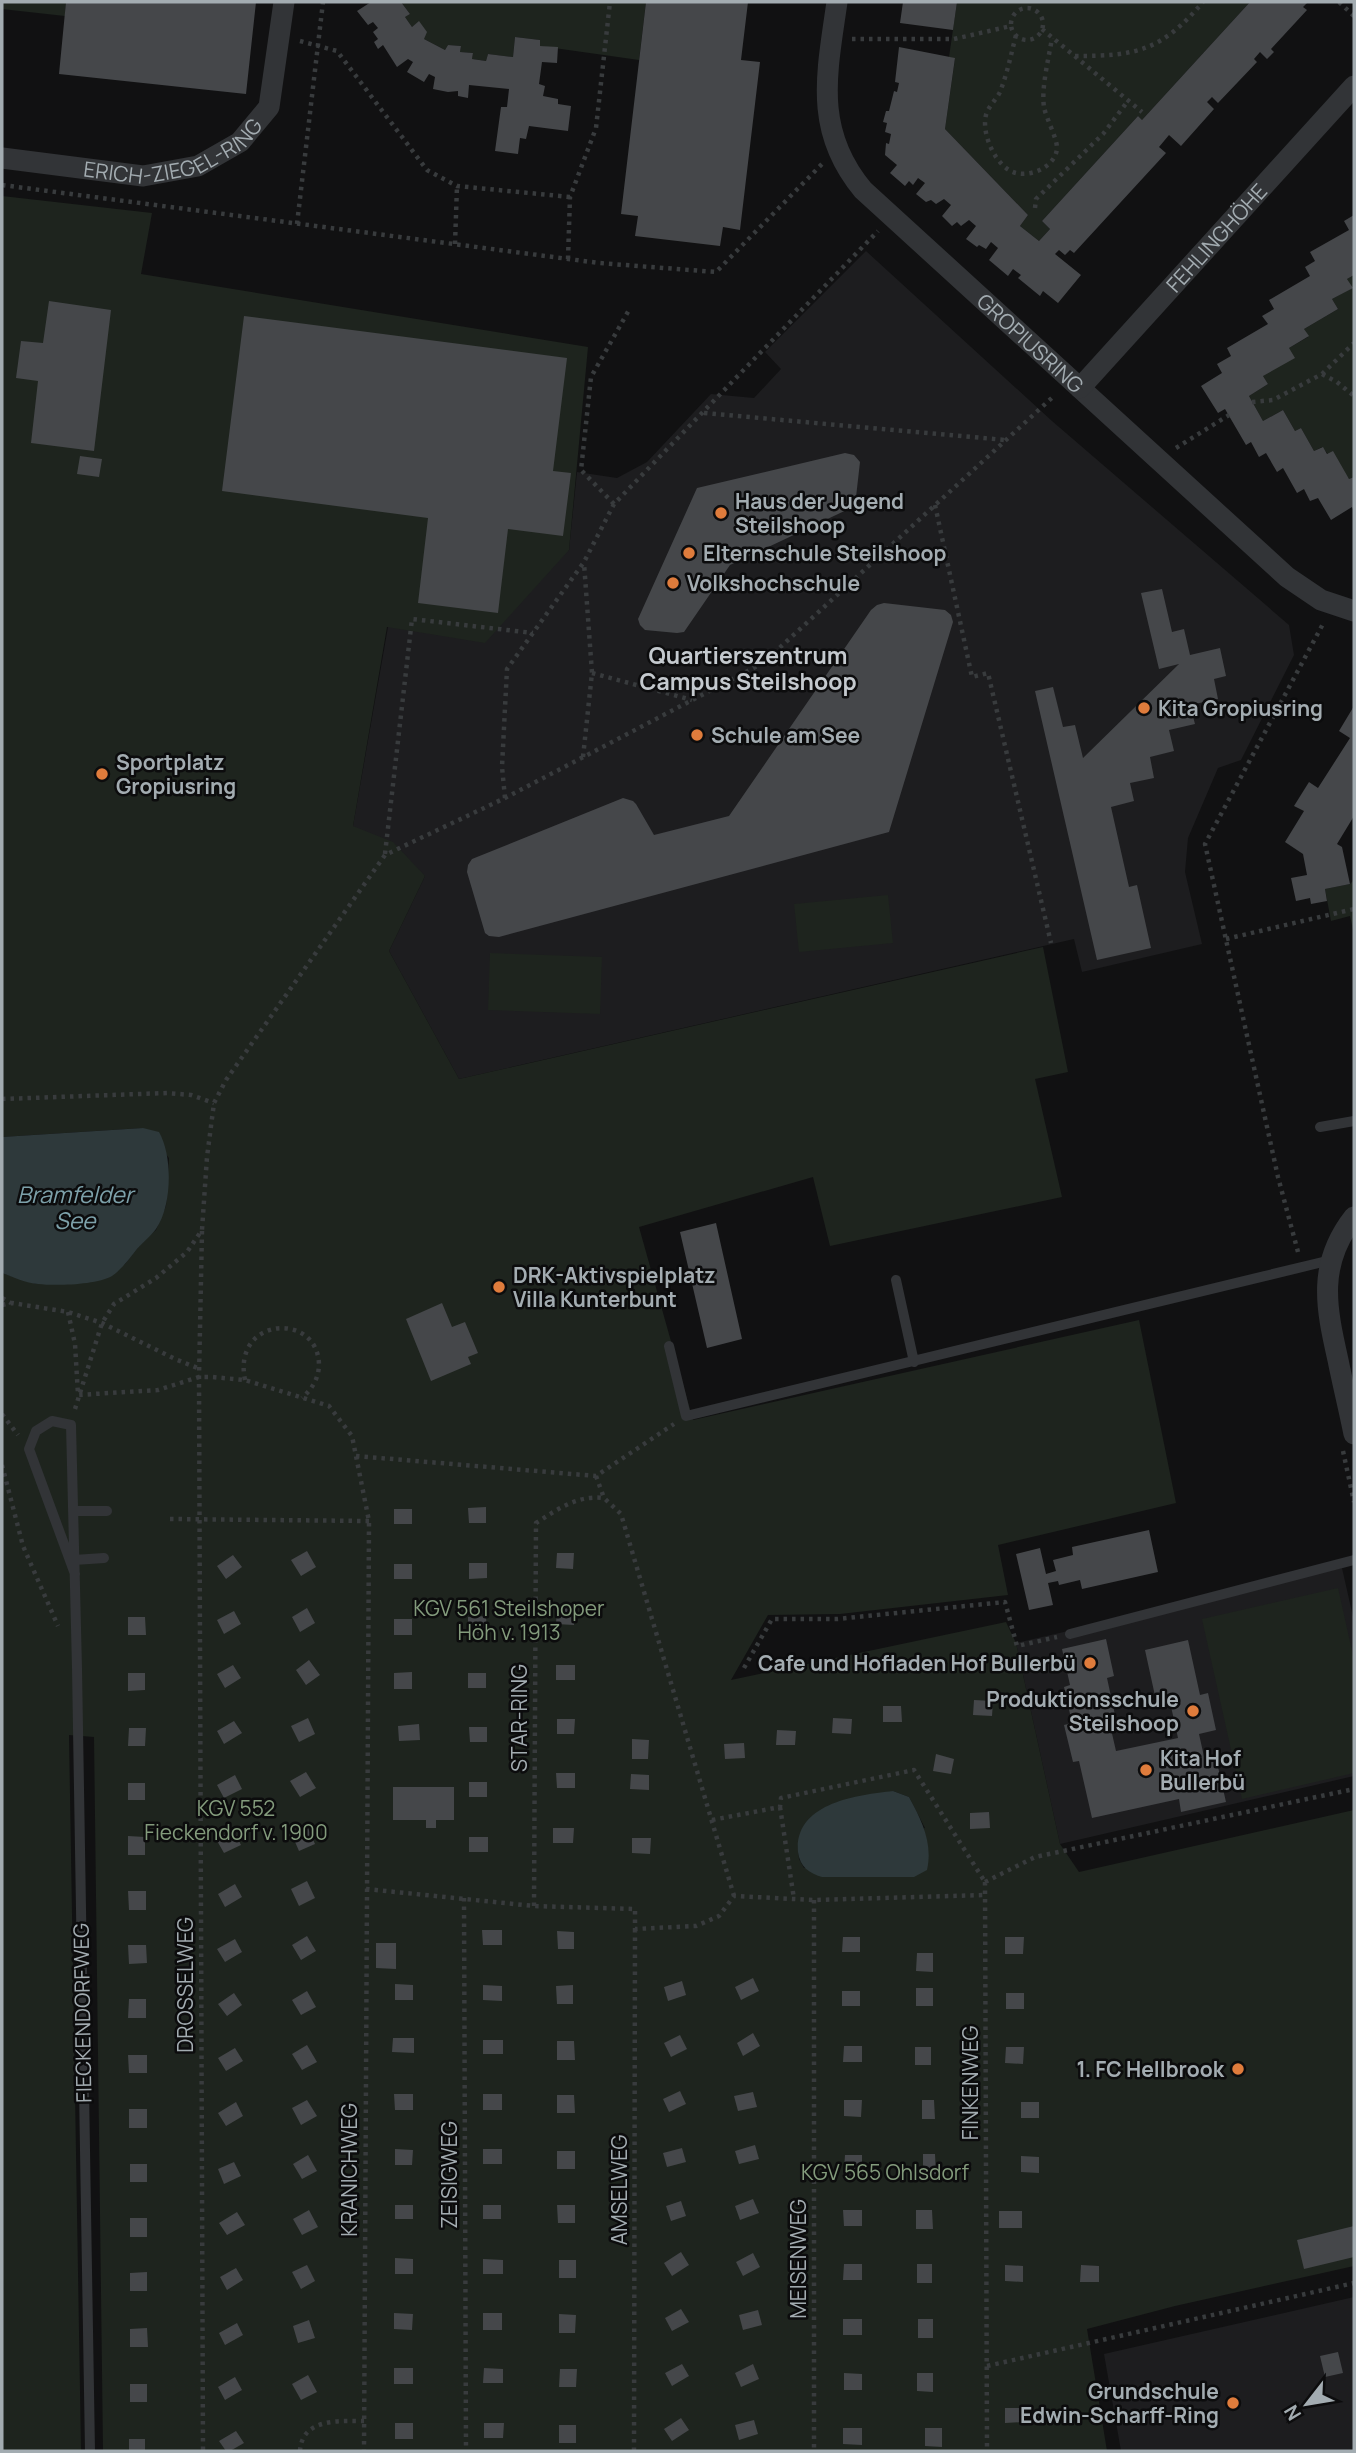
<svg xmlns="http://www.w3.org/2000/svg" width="1356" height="2453" viewBox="0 0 1356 2453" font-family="Manrope,sans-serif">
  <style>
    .built { fill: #1d1d1f }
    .green { fill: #1e241e; fill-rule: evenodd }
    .water { fill: #2e393b }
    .building { fill: #45474a }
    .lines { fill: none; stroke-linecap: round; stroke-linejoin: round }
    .path { stroke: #383b3d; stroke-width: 4.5; stroke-dasharray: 3.5 5; stroke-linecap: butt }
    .lane { stroke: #323437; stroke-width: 10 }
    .street { stroke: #323437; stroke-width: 21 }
    .poi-dot { fill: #df7c3c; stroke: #0c0c0d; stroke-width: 2.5 }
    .labels { text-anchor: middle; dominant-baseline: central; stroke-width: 5; stroke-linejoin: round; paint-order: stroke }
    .street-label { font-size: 21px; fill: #a3acb1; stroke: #0c0c0d }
    .poi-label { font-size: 21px; font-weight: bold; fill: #a3acb1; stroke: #0c0c0d; text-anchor: start }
    .park-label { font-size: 21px; fill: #839b7c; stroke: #0c0c0d }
    .neighbourhood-label { font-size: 23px; font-weight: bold; fill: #c4c9ce; stroke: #0c0c0d }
    .water-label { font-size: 23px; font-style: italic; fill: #7da1aa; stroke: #0c0c0d }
  </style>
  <rect width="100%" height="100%" fill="#111112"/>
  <path class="built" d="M866,251L1052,421L1289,625L1294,655L1241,760L1218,768L1188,838L1185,872L1202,944L1082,972L1074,939L459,1079L389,951L425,876L353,826L388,627L569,550L577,472L617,478L647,462L711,394L754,398L781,369L765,352Z
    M1342,1568L1354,1621V1776L1060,1844L1016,1643Z
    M1354,2297V2451H1121L1104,2354Z"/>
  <path class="green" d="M2,2H66L65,16L2,9Z
    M401,2H646L639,60L540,46V40L515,37L513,57L488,54L486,61L472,59L473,53L460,52L461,46L448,45L445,50L424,39L419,22L412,27L405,17L410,14Z
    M957,2H1250L1142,120L1138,116L1042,221L1050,229L1039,241L1020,226L1028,215L945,129L955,59L949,57Z
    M2,196L152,213L141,274L588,347L569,550L485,643L387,627L353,826L393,842L425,876L389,951L459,1079L1043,947L1068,1072L1035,1079L1062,1197L830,1246L813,1177L639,1227L693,1420L1139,1320L1176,1503L998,1545L1008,1595L840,1614L768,1615L731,1680L1006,1622L1016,1643L1060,1844L1079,1872L1354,1810V2266L1175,2306L1087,2329L1107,2451H103L94,1737L69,1735L81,2451H2V1273L36,1284L88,1282L125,1264L144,1240L156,1230L166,1206L169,1158L143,1128L2,1137ZM893,1791L909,1797L925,1828L804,1868L799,1859L798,1847Z
    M1354,275V477L1349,479L1322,447L1314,451L1301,428L1295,431L1283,410L1263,421L1249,396L1268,384L1263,376L1289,348L1308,337L1304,329L1338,309L1332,299L1352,288L1347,279Z
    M1354,880V934L1350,916L1331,921L1325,889L1350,884Z
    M888,895L893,943L799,952L794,904Z
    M490,953L602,957L600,1014L488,1010Z
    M1338,1588L1354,1660V1773L1242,1799L1202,1619Z"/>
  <path class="water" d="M143,1128L159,1132C173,1156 172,1206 156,1229C151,1236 143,1242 137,1249C130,1258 122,1269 112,1276C96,1285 56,1286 38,1284C26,1283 13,1277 2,1273V1137Z
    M893,1791L909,1797C922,1821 933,1843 927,1870L914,1877H822C809,1873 800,1867 798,1852C794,1803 857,1795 893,1791Z"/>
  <path class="building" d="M66,2H256L246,94L59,74Z
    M371,2H401L410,14L405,17L412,27L419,21L427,32L424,39L445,50L448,45L461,46L460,52L473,53L472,59L486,61L488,54L513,57L515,37L540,40V46L558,47L557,63L542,62L539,84L545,86L543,96L558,99V104L571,106L568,131L529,126L526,139L520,138L518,154L495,151L501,107H507L509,89L469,85L468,98L458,96V91L448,92L433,89L435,77L429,74L424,82L407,72L413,62L408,59L397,67L383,45L378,49L374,42L378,39L373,32L378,28L373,22L368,25L357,11Z
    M646,2H748L741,60L760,62L740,230L723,227L720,246L635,236L638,216L621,214Z
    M903,2H957L953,30L900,23Z
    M1250,2H1308L1303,7L1307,10L1271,49L1274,52L1267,59L1260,52L1254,59L1257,62L1218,103L1212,97L1207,102L1214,109L1181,146L1169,135L1159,147L1166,153L1074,253L1070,250L1065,255L1059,250L1055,254L1081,275L1058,303L1043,291L1040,296L1018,278L1021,275L1013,269L1008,276L989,260L998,248L991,242L986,249L979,245L977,247L966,239L976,226L969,220L961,226L957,222L952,226L942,216L951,205L944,199L936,204L931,200L926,202L916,194L925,183L918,178L913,185L909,181L905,186L890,173L897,165L885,155L886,143L889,144L891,134L885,132L887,123L883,122L886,111H889L894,91L897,92L899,83L895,82L899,47L955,58L945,129L1028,215L1020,226L1039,241L1050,229L1042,221L1138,116L1142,120Z
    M1354,215V275L1347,279L1353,288L1332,299L1338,309L1304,329L1309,336L1289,348L1295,358L1263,376L1268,384L1249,396L1263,421L1283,410L1295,431L1301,428L1314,451L1323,447L1327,454L1333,451L1349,479L1354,477V511L1352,507L1331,520L1318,498L1310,501L1304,489L1297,493L1283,468L1277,472L1266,453L1259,457L1251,442L1246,445L1225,409L1218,413L1201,386L1222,373L1217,364L1231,356L1227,348L1268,324L1262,316L1274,309L1269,300L1310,276L1305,267L1315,261L1310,252L1349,230L1344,221Z
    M49,301L111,310L94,451L31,443L38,381L16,378L21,341L43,343Z
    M244,316L567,358L553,471L571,473L563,536L508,529L498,613L418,603L428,518L222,491Z
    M845,453L854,455L860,462L855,506L730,565L684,632L677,633L645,630L640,625L638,619L697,488Z
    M80,456L102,459L99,477L77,474Z
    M1162,589L1172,632L1184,629L1190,655L1220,648L1226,676L1214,679L1218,699L1190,705L1195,724L1169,730L1174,751L1150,757L1154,778L1130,783L1134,801L1111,807L1129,887L1137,885L1151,948L1097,960L1035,691L1053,687L1063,727L1075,725L1083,758L1179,664L1159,669L1141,593Z
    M884,603L945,610L951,615L953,622L889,832L499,937L489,936L485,933L467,872L468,865L472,859L623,798L633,801L636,804L654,835L729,816L871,610L877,605Z
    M1354,706V816L1337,844L1342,847L1350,884L1325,889L1327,901L1311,904L1310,898L1296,901L1291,878L1307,875L1303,854L1285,842L1304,811L1294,806L1309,782L1318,788L1350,738L1339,731Z
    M716,1223L742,1339L707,1348L680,1232Z
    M442,1303L452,1327L465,1322L478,1353L468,1357L471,1364L431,1381L406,1319Z
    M486,1507V1523H469L468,1508Z
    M394,1509H412V1524H394Z
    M1149,1530L1158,1572L1082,1589L1080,1580L1059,1585L1058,1581L1048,1583L1053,1605L1029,1610L1016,1554L1040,1548L1046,1574L1056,1571L1053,1560L1073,1555L1072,1547Z
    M307,1551L316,1567L301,1576L291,1560Z
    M557,1553H574L573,1569L556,1568Z
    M233,1555L242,1567L226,1579L217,1566Z
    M469,1563H487V1578L469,1579Z
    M394,1564H412V1579H394Z
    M307,1608L315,1623L300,1632L292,1617Z
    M557,1608L575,1609L574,1625L556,1624Z
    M234,1611L241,1624L224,1634L217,1620Z
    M486,1616L487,1633H468V1617Z
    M128,1617H145L146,1635H128Z
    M394,1619H412V1635H394Z
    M1106,1639L1114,1676L1107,1678L1115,1715L1108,1716L1116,1751L1178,1738L1170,1702L1157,1705L1145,1650L1188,1640L1200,1695L1208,1693L1216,1730L1199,1734L1205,1761L1216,1758L1226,1802L1181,1812L1179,1799L1092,1818L1079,1761L1073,1762L1064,1725L1072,1723L1064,1687L1070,1685L1062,1649Z
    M309,1660L320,1675L306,1685L296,1670Z
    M233,1665L241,1678L225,1688L217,1674Z
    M556,1665H575V1680H556Z
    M412,1672V1689H394V1673Z
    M128,1673H145V1690L128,1691Z
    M468,1673H486V1688H468Z
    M974,1700L993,1701L992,1716L973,1715Z
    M883,1706H901L902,1722H883Z
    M308,1718L315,1734L299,1742L291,1726Z
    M833,1718L852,1719L851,1734L832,1733Z
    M557,1719H575L574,1734H557Z
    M234,1721L242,1733L224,1744L217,1731Z
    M419,1724L420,1740L399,1741L398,1726Z
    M469,1727H487V1742H470Z
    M129,1728H146L145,1746H128Z
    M777,1730L796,1731L795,1745H776Z
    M632,1739L649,1740L648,1759H632Z
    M744,1743L745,1758L725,1759L724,1744Z
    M936,1754L954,1759L951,1774L933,1771Z
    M306,1772L316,1788L300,1797L290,1781Z
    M556,1773H575V1788H557Z
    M631,1774L649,1775V1790L630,1789Z
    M235,1775L242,1789L224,1798L217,1785Z
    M469,1782H487V1797H469Z
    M128,1783H145V1800H128Z
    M393,1787H454V1820H436V1828H426V1820H393Z
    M989,1812L990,1828L970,1829V1813Z
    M308,1828L315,1844L299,1851L292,1835Z
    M553,1828H574L573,1843H553Z
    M234,1831L241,1845L224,1853L216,1839Z
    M128,1836L145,1837V1855H128Z
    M469,1837H488V1852H469Z
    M632,1838H651L650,1854L632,1853Z
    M307,1881L315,1898L299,1906L291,1889Z
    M235,1884L242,1897L225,1907L218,1894Z
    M128,1891H146V1910H129Z
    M482,1930H502V1945H483Z
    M557,1931L574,1932V1949H558Z
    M307,1936L316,1951L301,1960L292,1945Z
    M843,1937H860V1952H842Z
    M1005,1937H1024L1023,1954H1005Z
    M235,1939L242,1952L225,1962L217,1949Z
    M376,1943H396V1969L376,1968Z
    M128,1945H146L147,1963L129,1964Z
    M917,1953H933V1972L916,1971Z
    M753,1978L759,1991L741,2000L735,1987Z
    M682,1981L686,1995L668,2001L664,1987Z
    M395,1984L413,1985V2000H395Z
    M483,1985L502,1986V2001L483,2000Z
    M573,1985V2004H557L556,1986Z
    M916,1988H933V2006H916Z
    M307,1991L316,2007L301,2015L292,2000Z
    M842,1991H860V2006H842Z
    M234,1993L242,2005L227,2016L218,2004Z
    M1006,1993H1024V2009H1006Z
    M129,1999H146V2018H128Z
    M753,2033L760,2046L743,2056L737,2043Z
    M680,2035L687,2049L671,2057L664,2043Z
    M393,2038H414V2053L392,2052Z
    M483,2040H503V2054H483Z
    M557,2041H574L575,2060H557Z
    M307,2045L317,2062L302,2070L292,2054Z
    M844,2046H862V2062H843Z
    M915,2047H931V2065H915Z
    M1006,2047H1024L1023,2064L1005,2063Z
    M235,2048L243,2061L226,2071L218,2058Z
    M128,2055H147V2073H129Z
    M680,2091L686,2104L669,2112L663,2099Z
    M753,2092L757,2107L738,2111L734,2096Z
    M394,2094H413V2110H395Z
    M483,2094H502V2110H483Z
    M557,2095H574L575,2113H557Z
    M307,2100L317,2116L301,2125L292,2108Z
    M844,2100H862L861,2117L844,2116Z
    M922,2100H934L935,2119H922Z
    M236,2102L243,2116L226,2126L218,2113Z
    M1021,2102H1039V2118H1021Z
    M129,2109H147V2128H129Z
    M755,2145L759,2159L739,2164L735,2151Z
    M682,2148L686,2162L667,2167L663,2153Z
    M395,2149L413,2150L412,2165H395Z
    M483,2149H502V2164H483Z
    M557,2151H575V2169H557Z
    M923,2154H935L936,2174H923Z
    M308,2155L317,2171L302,2179L293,2164Z
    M845,2155H862V2171L844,2170Z
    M1021,2156L1039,2157V2173L1021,2172Z
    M234,2162L241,2176L224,2184L218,2169Z
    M130,2164H147V2182H130Z
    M753,2199L759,2213L740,2220L735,2206Z
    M681,2201L686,2216L671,2221L666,2206Z
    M395,2205H413V2219H395Z
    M483,2205H501V2219H483Z
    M557,2205H575V2223H558Z
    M309,2210L318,2227L302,2235L293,2219Z
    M843,2210H862V2226H844Z
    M916,2210H932L933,2229H916Z
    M999,2211H1022V2228H999Z
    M237,2212L245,2225L227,2235L219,2223Z
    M130,2218H147V2237H130Z
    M1354,2226V2257L1304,2269L1297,2240Z
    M681,2252L689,2265L672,2276L664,2263Z
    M753,2253L760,2267L743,2276L736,2262Z
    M395,2258L413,2259V2274H395Z
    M483,2259L503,2260V2274H483Z
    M559,2260H576V2278H559Z
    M844,2264H862V2280H843Z
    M917,2264H932V2283H917Z
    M307,2265L315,2281L301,2289L292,2272Z
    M1005,2265L1023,2266V2282L1005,2281Z
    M1081,2265L1099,2266V2282H1080Z
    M236,2268L243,2280L227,2290L220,2277Z
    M147,2272V2291H130V2273Z
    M681,2309L689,2322L672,2331L665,2318Z
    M758,2310L762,2325L743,2330L739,2315Z
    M394,2313L413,2314L412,2330L394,2329Z
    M483,2313H502V2330H483Z
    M559,2314L576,2315L575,2333H559Z
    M843,2319H862V2335H843Z
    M918,2319H933V2338H918Z
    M309,2320L315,2338L298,2343L293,2326Z
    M237,2323L243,2335L225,2345L219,2333Z
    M147,2328L148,2347H130V2329Z
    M1338,2352L1343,2373L1325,2377L1320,2356Z
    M682,2364L689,2376L672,2386L665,2373Z
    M753,2364L759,2379L741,2387L735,2373Z
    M394,2368H413V2384H394Z
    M484,2368L503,2369V2383H483Z
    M560,2369H577L576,2387H559Z
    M844,2373L862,2374V2390H844Z
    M917,2373H933V2392L917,2391Z
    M308,2375L317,2392L301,2400L292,2384Z
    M235,2377L242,2390L225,2400L218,2387Z
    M130,2384H147V2402H130Z
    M1005,2408H1023V2422L1005,2423Z
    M681,2418L689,2430L672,2441L664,2429Z
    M754,2420L758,2434L739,2440L735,2425Z
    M395,2423H413V2439H395Z
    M484,2423H504L503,2438H484Z
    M559,2425H576V2443H559Z
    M843,2428H862V2445L843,2444Z
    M925,2428H942V2447L925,2446Z
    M236,2431L244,2443L230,2451H226L219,2441Z
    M129,2439H145V2451H129Z"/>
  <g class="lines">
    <path class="path" d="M1339,2L1354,16
      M1011 24a16 16 0 1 1 32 0a16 16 0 1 1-32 0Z
      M1042,29L1142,112
      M1016,35C1011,55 1007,74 1000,92C996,100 988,107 986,115C981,134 996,168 1016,173C1032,177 1056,166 1057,148C1057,138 1046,118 1044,107C1041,88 1049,57 1052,38
      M852,39H954L1011,26
      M300,41L337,51L427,170L457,186L570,197
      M1075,56C1137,56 1161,51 1203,2
      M2,185L599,263L716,272L822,164
      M1035,208L1036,199L1103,134L1128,101
      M297,224L323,2
      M455,244L457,186
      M568,259L570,197L596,128L610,2
      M1322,374L1337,382L1354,396
      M1252,402L1273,400L1322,374L1354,343
      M704,413L1005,440
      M1176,448L1229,415
      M614,504L581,470L591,377L629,310
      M935,505L972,677L988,673L1051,943
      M592,673L692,700
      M583,757L592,673L584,563
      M505,798L502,767L507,669L584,562L614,504L878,231
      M385,854L412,619L533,633
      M1226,939L1354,909
      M2,1099L167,1093L191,1095L214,1103
      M202,1231L199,1377L203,2451
      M1298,1252L1278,1177L1205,844L1324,622
      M2,1298L11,1303
      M2,1305L12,1303L68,1312L102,1323L175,1359L200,1369
      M68,1312L75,1344L78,1395L158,1390L199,1377H212L245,1380L329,1406L352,1436L369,1521L364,2451
      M245,1380C232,1317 317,1311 319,1364C319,1378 312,1389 302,1398
      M75,1409L102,1323L114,1304L156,1278L187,1252L202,1230L207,1157L214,1103L226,1080L385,855L505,798L763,663L1055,395
      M2,1414L18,1435
      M1343,1451L1354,1502
      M356,1456L596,1476L674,1424
      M2,1465L23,1546L58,1626
      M596,1476L604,1498L621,1514L734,1896
      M170,1519L369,1521
      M744,1668L772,1619H837L1005,1602L1017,1646L1057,1637
      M780,1807L794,1899
      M712,1820L780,1807L781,1798L914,1770L985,1882
      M985,1882L987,2451
      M985,1882L1035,1857L1354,1789
      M366,1889L534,1906L635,1909V1929L696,1926L719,1916L734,1896L814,1900L985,1895
      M464,1898L466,2451
      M814,1900V2451
      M534,1906L536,1523C558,1509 577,1495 604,1498
      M987,2366L1354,2283
      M300,2451C302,2418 339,2421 364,2421
      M634,2451L635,1929"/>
    <path class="lane" d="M1320,1127L1354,1121
      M896,1280L914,1362
      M669,1346L686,1416L1331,1260
      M73,1511H107
      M74,1560L104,1558
      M75,1574L29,1449L36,1431L52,1421L71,1425L77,1668L90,2451
      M1070,1634L1354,1560"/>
    <g class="street">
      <path id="s1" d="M837,2C827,73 813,130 863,190L1287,577L1321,600L1354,611"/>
      <path id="s2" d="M2,158L143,176L198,166L240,142L269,107L284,2"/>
      <path id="s3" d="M1080,388L1354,86"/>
      <path d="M1354,1217C1317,1264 1326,1307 1338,1360C1343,1385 1349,1409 1354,1434"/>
    </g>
  </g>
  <g class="poi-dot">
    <circle cx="721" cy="513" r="7"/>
    <circle cx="689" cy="553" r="7"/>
    <circle cx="673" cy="583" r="7"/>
    <circle cx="1144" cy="708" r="7"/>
    <circle cx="697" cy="735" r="7"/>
    <circle cx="102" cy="774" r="7"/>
    <circle cx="499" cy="1287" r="7"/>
    <circle cx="1090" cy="1663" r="7"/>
    <circle cx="1193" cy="1711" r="7"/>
    <circle cx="1146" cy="1770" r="7"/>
    <circle cx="1238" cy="2069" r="7"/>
    <circle cx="1233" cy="2403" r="7"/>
  </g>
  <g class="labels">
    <g class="street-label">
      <text stroke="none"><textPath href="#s2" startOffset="178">ERICH-ZIEGEL-RING</textPath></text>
      <text stroke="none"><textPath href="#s3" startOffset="203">FEHLINGHÖHE</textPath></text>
      <text stroke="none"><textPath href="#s1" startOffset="424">GROPIUSRING</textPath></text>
      <text transform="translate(519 1718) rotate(-90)">STAR-RING</text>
      <text transform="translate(185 1985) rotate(-90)">DROSSELWEG</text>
      <text transform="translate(82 2013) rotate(-91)">FIECKENDORFWEG</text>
      <text transform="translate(970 2083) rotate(-90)">FINKENWEG</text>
      <text transform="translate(349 2170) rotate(-90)">KRANICHWEG</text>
      <text transform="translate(449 2175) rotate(-90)">ZEISIGWEG</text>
      <text transform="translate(619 2190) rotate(-90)">AMSELWEG</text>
      <text transform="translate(798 2259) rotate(-90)">MEISENWEG</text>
    </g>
    <g class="poi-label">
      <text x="735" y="501">Haus der Jugend<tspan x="735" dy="24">Steilshoop</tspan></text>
      <text x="703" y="553">Elternschule Steilshoop</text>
      <text x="687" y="583">Volkshochschule</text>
      <text x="1158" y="708">Kita Gropiusring</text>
      <text x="711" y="735">Schule am See</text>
      <text x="116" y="762">Sportplatz<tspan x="116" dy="24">Gropiusring</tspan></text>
      <text x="513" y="1275">DRK-Aktivspielplatz<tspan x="513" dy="24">Villa Kunterbunt</tspan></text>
      <text x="1076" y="1663" text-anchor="end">Cafe und Hofladen Hof Bullerbü</text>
      <text x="1179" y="1699" text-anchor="end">Produktionsschule<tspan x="1179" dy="24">Steilshoop</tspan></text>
      <text x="1160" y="1758">Kita Hof<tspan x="1160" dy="24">Bullerbü</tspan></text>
      <text x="1224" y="2069" text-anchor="end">1. FC Hellbrook</text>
      <text x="1219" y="2391" text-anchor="end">Grundschule<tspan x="1219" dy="24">Edwin-Scharff-Ring</tspan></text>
    </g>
    <g class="park-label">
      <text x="509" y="1608">KGV 561 Steilshoper<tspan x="509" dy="24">Höh v. 1913</tspan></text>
      <text x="236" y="1808">KGV 552<tspan x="236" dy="24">Fieckendorf v. 1900</tspan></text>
      <text x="885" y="2172">KGV 565 Ohlsdorf</text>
    </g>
    <g class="neighbourhood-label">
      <text x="748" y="655">Quartierszentrum<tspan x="748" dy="26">Campus Steilshoop</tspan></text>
    </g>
    <g class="water-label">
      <text x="75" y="1194">Bramfelder<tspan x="75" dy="26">See</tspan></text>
    </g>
  </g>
  <rect width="1356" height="2453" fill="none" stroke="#a3acb1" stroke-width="7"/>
  <g transform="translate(1307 2404) rotate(239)" stroke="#0c0c0d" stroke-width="5" paint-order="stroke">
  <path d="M0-5L12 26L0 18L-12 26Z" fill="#a3acb1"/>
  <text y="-10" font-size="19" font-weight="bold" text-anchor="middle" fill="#a3acb1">N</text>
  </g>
</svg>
